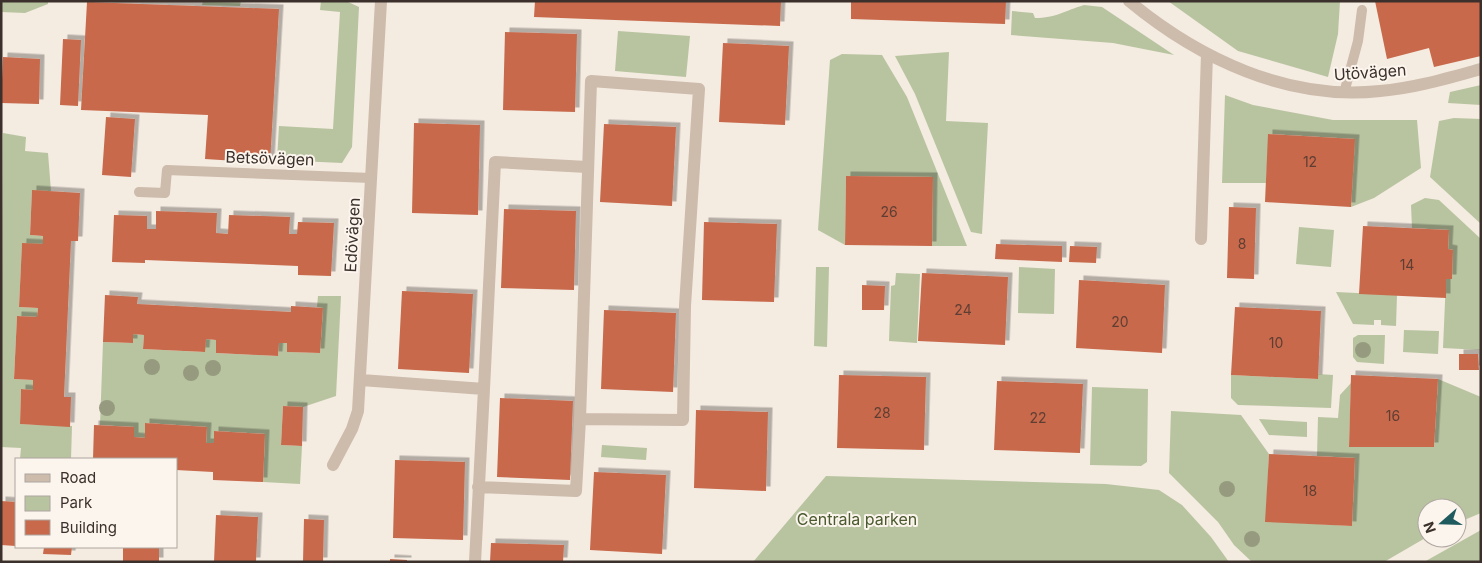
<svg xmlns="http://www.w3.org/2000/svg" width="1482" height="563" viewBox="0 0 1482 563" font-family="Inter,sans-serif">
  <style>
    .green { fill: #b8c4a0 }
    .building { fill: #c8694b; filter: url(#shadow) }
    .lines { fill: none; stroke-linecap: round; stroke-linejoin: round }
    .service { stroke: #cdbbac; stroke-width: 10 }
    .minor { stroke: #cdbbac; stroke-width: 12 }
    .tree { fill: #969b7f }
    .labels { text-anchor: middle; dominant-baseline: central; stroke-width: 4; stroke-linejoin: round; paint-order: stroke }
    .number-label { font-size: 14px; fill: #5e3e33 }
    .street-label { font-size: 16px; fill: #3b302b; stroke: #fbf5ee }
    .park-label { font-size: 16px; fill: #4a5a2e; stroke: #fbf5ee }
  </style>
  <defs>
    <filter id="shadow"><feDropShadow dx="4.5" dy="-4.5" stdDeviation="0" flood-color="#0004"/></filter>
  </defs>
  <rect width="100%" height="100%" fill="#f4ebe1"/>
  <path class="green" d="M1,1H48V4L25,13L1,12Z
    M203,1H241L240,6L202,5Z
    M321,1H346L359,7L352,147L342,163L277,160L279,126L333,129L340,12L320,10Z
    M1168,1H1340L1338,34L1328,77L1238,51Z
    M1084,5L1102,7L1174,55L1113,43L1011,35L1012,11L1033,13L1035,18C1056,18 1064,11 1084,5Z
    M618,31L690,36L686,77L615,71Z
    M949,52L946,121L988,123L982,234L971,232L915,94L895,56Z
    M842,54L882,55L907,97L967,246H932L933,177L846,176L845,245L818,230L830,60Z
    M1481,85V105L1448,103L1450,92Z
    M1225,95L1253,105L1333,120H1417L1421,168L1374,198L1351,207L1354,139L1269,134L1266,183H1222Z
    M1454,118L1481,119V224L1430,177L1439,121Z
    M3,133L26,137L25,151L48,153L51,191H32L30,235L43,236V244H22L19,307L38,308L37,317L17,316L14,379L33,380V390L21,389L20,424L72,426L71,459H20L21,448L1,447Z
    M1425,198L1439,200L1481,239V350L1443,348L1446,279H1452L1453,250L1448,249L1449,230L1412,228L1411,205Z
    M1299,227L1334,230L1331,267L1296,264Z
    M816,267H829L827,347L814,346Z
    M1019,267L1055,269L1054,314L1018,313Z
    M896,273L920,274L917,343L889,341L891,286L895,285Z
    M1336,292L1397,295L1396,326L1381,325V320H1374V325L1353,324Z
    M318,296H341L336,396L303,407L283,406L281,445L302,446L300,484L263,482L265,434L215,431L214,443H206L207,427L146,423L145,438L134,437V427L100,425L103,342L132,343L133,334L144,335L143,349L204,352L206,339L216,340V353L278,356L279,343H287L288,352L320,353L323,308L317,307Z
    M1404,330L1439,331L1438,354L1403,352Z
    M1358,335H1385L1384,364L1357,362L1353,357V338Z
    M1318,374L1333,375L1331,408L1238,405L1231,398V375L1318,379Z
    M1438,379L1481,397V513L1457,523V508H1427V537L1384,562H1252L1234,545L1218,522L1169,473L1171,411L1241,415L1269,454L1266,521L1352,526L1355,458L1317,456L1318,417L1338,418L1340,395L1351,383L1349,447H1434Z
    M1092,387L1148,389L1147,462L1141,466L1090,465Z
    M1259,419L1307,422V437L1269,435Z
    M602,445L647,448L646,460L601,457Z
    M826,476L1106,484L1159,490L1182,505L1211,537L1229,562H753Z
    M1481,530V562H1424Z"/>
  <path class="building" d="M535,1H781L780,26L534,17Z
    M851,1H1006L1005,24L851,19Z
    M1375,1H1481V56L1434,67L1429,48L1387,59Z
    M87,2L279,9L270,163L205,159L208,115L81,110Z
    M505,32L577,34L575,112L503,110Z
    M63,39L81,40L78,106L60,105Z
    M723,43L789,46L785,125L719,122Z
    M3,57L40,59L39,104L1,103Z
    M106,117L135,119L131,177L102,175Z
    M414,123L480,125L478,215L412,213Z
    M604,124L676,127L672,206L600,202Z
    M1268,134L1355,139L1351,207L1265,202Z
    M846,176L933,177L932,246L845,245Z
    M32,190L80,193L78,241H71L64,397H71L70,427L20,424L21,389L33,390V380L14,379L17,316L37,317L38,308L19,307L22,243L43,244V236L30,235Z
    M1229,207L1256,208L1254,279L1227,278Z
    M504,209L576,211L574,290L501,288Z
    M156,211L217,213L216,233L228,234L229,215L290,217L289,234H297L298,222L334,223L331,276L298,275V266L145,260V263L112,262L114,215L147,216V229H156Z
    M704,222L777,224L774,302L702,300Z
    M1363,226L1449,230L1448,249L1453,250L1452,279H1446V298L1359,294Z
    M996,244L1062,246V262L995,259Z
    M1070,246L1097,247L1096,263L1069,262Z
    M922,273L1008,277L1005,345L918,341Z
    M1079,280L1165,285L1162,353L1076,348Z
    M862,285L885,286L884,310H862Z
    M402,291L473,294L469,373L398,369Z
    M105,295L138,297L137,304L291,312V306L323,308L320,353L287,352V343H279L278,356L216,353V340L206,339L205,352L143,349L144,335L133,334V343L103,342Z
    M1235,307L1321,311L1318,379L1231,375Z
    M604,310L676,313L673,392L601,389Z
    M1459,354H1478L1479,370H1459Z
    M839,375L926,377L924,450L837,448Z
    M1351,375L1438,379L1434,447H1349Z
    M997,381L1083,384L1080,453L994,450Z
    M500,398L573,401L570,480L497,477Z
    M283,406L303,407L302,446L281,445Z
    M696,410L768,412L766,491L694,488Z
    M145,423L207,427L206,443H214V431L265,434L263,482L213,480V472L176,470V459H93L94,425L134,427V437L145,438Z
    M1269,454L1355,458L1352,526L1265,522Z
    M395,460L465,462L463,540L393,538Z
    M594,472L666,475L662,554L590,550Z
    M1,501L16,502V546L1,545Z
    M216,515L258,517L256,562H214Z
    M304,519L324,520L323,562H303Z
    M491,543L564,545L563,562H490Z
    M44,547H72L71,555L43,554Z
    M123,547H159V562H123Z
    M390,559L407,560V562H390Z"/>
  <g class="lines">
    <path class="service" d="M1344,93L1358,41L1362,10
      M139,192L165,193L167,170L371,178"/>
    <path class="minor" d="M1129,1C1199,59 1288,101 1380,91C1415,88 1448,78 1481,69
      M591,81L699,89L685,306L683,420L580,419Z
      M1201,239L1207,54
      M361,380L484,389L495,162L587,167
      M333,465L352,429L358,411L381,1
      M478,487L576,491L580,419
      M475,562L484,389"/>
  </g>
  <g class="tree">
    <circle cx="1363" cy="350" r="8"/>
    <circle cx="152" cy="367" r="8"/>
    <circle cx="213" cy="368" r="8"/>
    <circle cx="191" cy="373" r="8"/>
    <circle cx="107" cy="408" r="8"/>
    <circle cx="1227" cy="489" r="8"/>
    <circle cx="1252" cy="539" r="8"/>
  </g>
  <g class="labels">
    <g class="number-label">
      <text x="1310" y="161">12</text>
      <text x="889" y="211">26</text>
      <text x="1242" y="243">8</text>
      <text x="1407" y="264">14</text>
      <text x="963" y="309">24</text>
      <text x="1120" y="321">20</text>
      <text x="1276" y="342">10</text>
      <text x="882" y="412">28</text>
      <text x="1393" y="415">16</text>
      <text x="1038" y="417">22</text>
      <text x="1310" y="490">18</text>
    </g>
    <g class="street-label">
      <text transform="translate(1370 72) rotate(-4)">Utövägen</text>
      <text transform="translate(270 158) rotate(2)">Betsövägen</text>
      <text transform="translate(352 235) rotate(-87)">Edövägen</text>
    </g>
    <g class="park-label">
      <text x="857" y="519">Centrala parken</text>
    </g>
  </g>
  <rect width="1482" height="563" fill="none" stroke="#3b302b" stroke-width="5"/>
  <rect x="15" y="458" width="162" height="90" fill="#fbf5ee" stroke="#aea6a0"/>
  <rect x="25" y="474" width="25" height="8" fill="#cdbbac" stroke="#aea6a0"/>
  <text x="60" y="483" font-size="15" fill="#3b302b">Road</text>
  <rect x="25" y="496" width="25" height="15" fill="#b8c4a0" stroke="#aea6a0"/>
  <text x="60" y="508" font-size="15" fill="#3b302b">Park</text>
  <rect x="25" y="520" width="25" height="15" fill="#c8694b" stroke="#aea6a0"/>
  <text x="60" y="533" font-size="15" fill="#3b302b">Building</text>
  <g transform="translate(1442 523) rotate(250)"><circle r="24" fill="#fbf5ee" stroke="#aea6a0"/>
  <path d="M0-4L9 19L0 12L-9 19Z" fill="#1f5a5e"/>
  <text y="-8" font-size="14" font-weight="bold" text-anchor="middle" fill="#3b302b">N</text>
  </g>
</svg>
